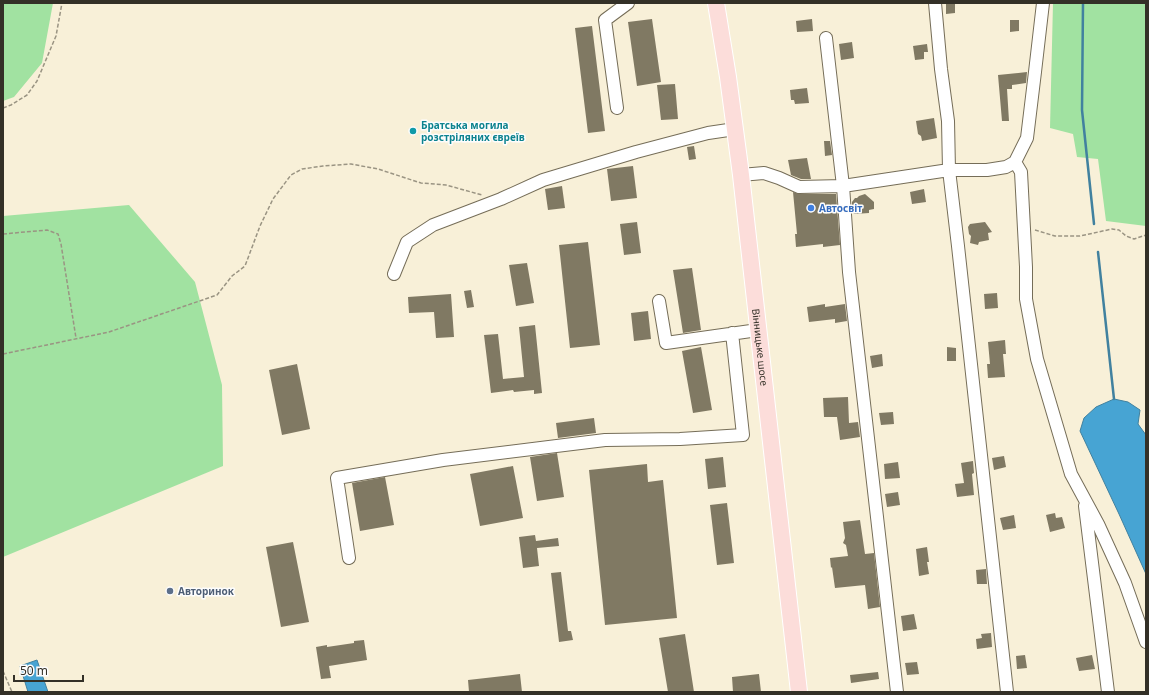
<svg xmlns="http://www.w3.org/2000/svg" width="1149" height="695" viewBox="0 0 1149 695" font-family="'Noto Sans',sans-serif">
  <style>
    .green { fill: #a1e2a1 }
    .water { fill: #47a4d3; stroke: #41819f }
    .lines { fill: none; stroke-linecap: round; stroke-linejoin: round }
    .stream { stroke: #41819f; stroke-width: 2.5 }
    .building { fill: #807963 }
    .minor-casing { stroke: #756d58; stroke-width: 14 }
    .major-casing { stroke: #fff; stroke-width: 18 }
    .path { stroke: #9a9483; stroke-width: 1.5; stroke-dasharray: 4 2; stroke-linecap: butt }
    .minor { stroke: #fff; stroke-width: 12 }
    .major { stroke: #fcddda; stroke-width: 16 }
    .culture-dot { fill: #0f9aa8; stroke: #fdfdfd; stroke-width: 1.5 }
    .shop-dot { fill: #3f7fe0; stroke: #fdfdfd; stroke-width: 1.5 }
    .service-dot { fill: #5c6f8a; stroke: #fdfdfd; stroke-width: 1.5 }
    .labels { text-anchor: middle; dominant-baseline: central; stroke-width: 3; stroke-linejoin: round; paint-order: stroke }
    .culture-label { font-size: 10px; font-weight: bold; fill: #0d838f; stroke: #fdfdfd; text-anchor: start }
    .shop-label { font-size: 10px; font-weight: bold; fill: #366cbe; stroke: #fdfdfd; text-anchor: start }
    .street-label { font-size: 10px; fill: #333027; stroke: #fdfdfd }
    .service-label { font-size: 10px; font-weight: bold; fill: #4e5e75; stroke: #fdfdfd; text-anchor: start }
  </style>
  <rect width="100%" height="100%" fill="#f8f0d8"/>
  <path class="green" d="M3,3H53L42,63L14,97L3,101Z
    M1053,3H1146V226L1106,221L1098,159L1077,157L1073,134L1050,128Z
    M129,205L195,282L222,385L223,466L3,557V216Z"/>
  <path class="water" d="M1114,399L1128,402L1140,410L1138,424L1146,435V574L1119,514L1080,431L1084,418L1096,407Z
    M37,660L48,692H28L20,666Z"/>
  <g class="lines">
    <path class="stream" d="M1083,3L1082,110L1094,224
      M1098,252L1114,399"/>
  </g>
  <path class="building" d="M946,3H955V13L946,14Z
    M652,19L661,82L637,86L628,22Z
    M812,19L813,31L797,32L796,21Z
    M1010,20H1019V31L1010,32Z
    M592,26L605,131L588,133L575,28Z
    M852,42L854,58L841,60L839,44Z
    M927,44L928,52H924V59L915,60L913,46Z
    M1027,72L1026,83L1012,85V89H1007L1009,121H1002L998,75Z
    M675,84L678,119L661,120L657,85Z
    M807,88L809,103L795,104L794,100H791L790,90Z
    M934,118L937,138L922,141L921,136L918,134L916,121Z
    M824,141H830L832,155L825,156Z
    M694,146L696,159L689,160L687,147Z
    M807,158L811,179H801L791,175L788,160Z
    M633,166L637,198L611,201L607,169Z
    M562,186L565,208L548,210L545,189Z
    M924,189L926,202L912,204L910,192Z
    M793,192L799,194H836L840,245L823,247V244L796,247L795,234H797Z
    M865,194L874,202V209L869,210V213L855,214L852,212V202L855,198H857L859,196Z
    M637,222L641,253L624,255L620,224Z
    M985,222L992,232L988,233L989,240L979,242L978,245L970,243L971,236L969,234L968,227L970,224Z
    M588,242L600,345L570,348L559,245Z
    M527,263L534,303L516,306L509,265Z
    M692,268L701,330L683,333L673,270Z
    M471,290L474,307L467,308L464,291Z
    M997,293L998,308L985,309L984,294Z
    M451,294L454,337L436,338L434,312L409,313L408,297Z
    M825,304V307L845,304L847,321L835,323V319L809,322L807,307Z
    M648,311L651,339L634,341L631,313Z
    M535,325L542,393L534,394V390L514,392L513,390L491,393L484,335L498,334L503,379L524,377L519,327Z
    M1005,340L1006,354H1003L1005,377L988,378L987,364H990L988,342Z
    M701,347L712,410L693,413L682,351Z
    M947,347L956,348V361H947Z
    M882,354L883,366L872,368L870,356Z
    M297,364L310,429L282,435L269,370Z
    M848,397L849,423L858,422L860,437L840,440L837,417H824L823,398Z
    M893,412L894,424L881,425L879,413Z
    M594,418L596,433L558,438L556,423Z
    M557,453L564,497L537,501L530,457Z
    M1004,456L1006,467L994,470L992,458Z
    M723,457L726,487L708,489L705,459Z
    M973,461L974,473L972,474L974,495L957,497L955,484L964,483L961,463Z
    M898,462L900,478L885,479L884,464Z
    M647,464L648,482L663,480L677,618L605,625L589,470Z
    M513,466L523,518L480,526L470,474Z
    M385,477L394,525L360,531L352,483Z
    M898,492L900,505L887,507L885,494Z
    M727,503L734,563L717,565L710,505Z
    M1055,513L1056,518L1062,517L1065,528L1050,532L1046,515Z
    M1014,515L1016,528L1003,530L1000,518Z
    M860,520L865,554L874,553L880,607L868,609L865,585L835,588L832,567L831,568L830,558L848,556L846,545L843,543L845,538L843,522Z
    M535,535L536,541L558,538L559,546L537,548L539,566L523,568L519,537Z
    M293,542L309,622L281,627L266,547Z
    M927,547L929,562H927L929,574L919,576L916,549Z
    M986,569L987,584H977L976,570Z
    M561,572L568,631H571L573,640L559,642L551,573Z
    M914,614L917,629L903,631L901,616Z
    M991,633L992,647L977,649L976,639L982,638L981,634Z
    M685,634L694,692H668L659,638Z
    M364,640L367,660L329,666L331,678L321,679L316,647L327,645V647L354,643V641Z
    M1025,655L1027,668L1017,669L1016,656Z
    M1092,655L1095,669L1079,671L1076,658Z
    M917,662L919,674L907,675L905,663Z
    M878,672L879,679L851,683L850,675Z
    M520,674L522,692H469L468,680Z
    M759,674L761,692H733L732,677Z"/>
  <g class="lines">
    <g class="minor-casing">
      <path id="minor" d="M935,3L941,69L948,121L949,170L958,246L1007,692
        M826,38L843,186L849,272L897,692
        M617,108L605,20L628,3
        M1015,162L1021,172L1026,267V299L1037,359L1071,474L1098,524L1125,583L1146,642
        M741,175L764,173L779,178L799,187L843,186L949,170H987L1006,167L1015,162L1027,138L1035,72L1043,3
        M394,274L407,242L433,225L501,199L543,180L636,152L708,133L735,129
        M659,301L666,343L758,330
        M1085,506L1108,692
        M349,558L337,478L443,460L605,440L680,439L743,435L732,333"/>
    </g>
    <g class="major-casing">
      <g id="major">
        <path id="s1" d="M716,3L728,77L741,175L799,692"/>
      </g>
    </g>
    <path class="path" d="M3,108L11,105L27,95L37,81L56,36L62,3
      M1035,230L1055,236H1080L1112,229L1119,230L1126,236L1134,239L1146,235
      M3,234L47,230L58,234L61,244L76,338
      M3,354L109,332L217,295L232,276L245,266L260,226L273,199L291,175L302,169L323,166L351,164L378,169L421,183L446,185L482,195
      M3,671L12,692"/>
    <use href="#minor" class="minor"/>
    <use href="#major" class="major"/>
  </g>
  <circle class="culture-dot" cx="413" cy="131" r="4"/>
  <circle class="shop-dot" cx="811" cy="208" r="4"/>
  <circle class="service-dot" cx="170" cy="591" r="4"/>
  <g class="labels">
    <g class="culture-label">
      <text x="421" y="125">Братська могила<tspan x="421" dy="12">розстріляних євреїв</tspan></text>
    </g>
    <g class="shop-label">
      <text x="819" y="208">Автосвіт</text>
    </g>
    <g class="street-label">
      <text stroke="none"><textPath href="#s1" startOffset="347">Вінницьке шосе</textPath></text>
    </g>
    <g class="service-label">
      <text x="178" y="591">Авторинок</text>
    </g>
  </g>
  <rect width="1149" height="695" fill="none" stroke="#333027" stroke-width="8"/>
  <path d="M14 675v6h69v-6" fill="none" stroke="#333027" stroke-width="2"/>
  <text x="20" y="675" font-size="12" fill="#333027" stroke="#fdfdfd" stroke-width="3" paint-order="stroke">50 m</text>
</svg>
